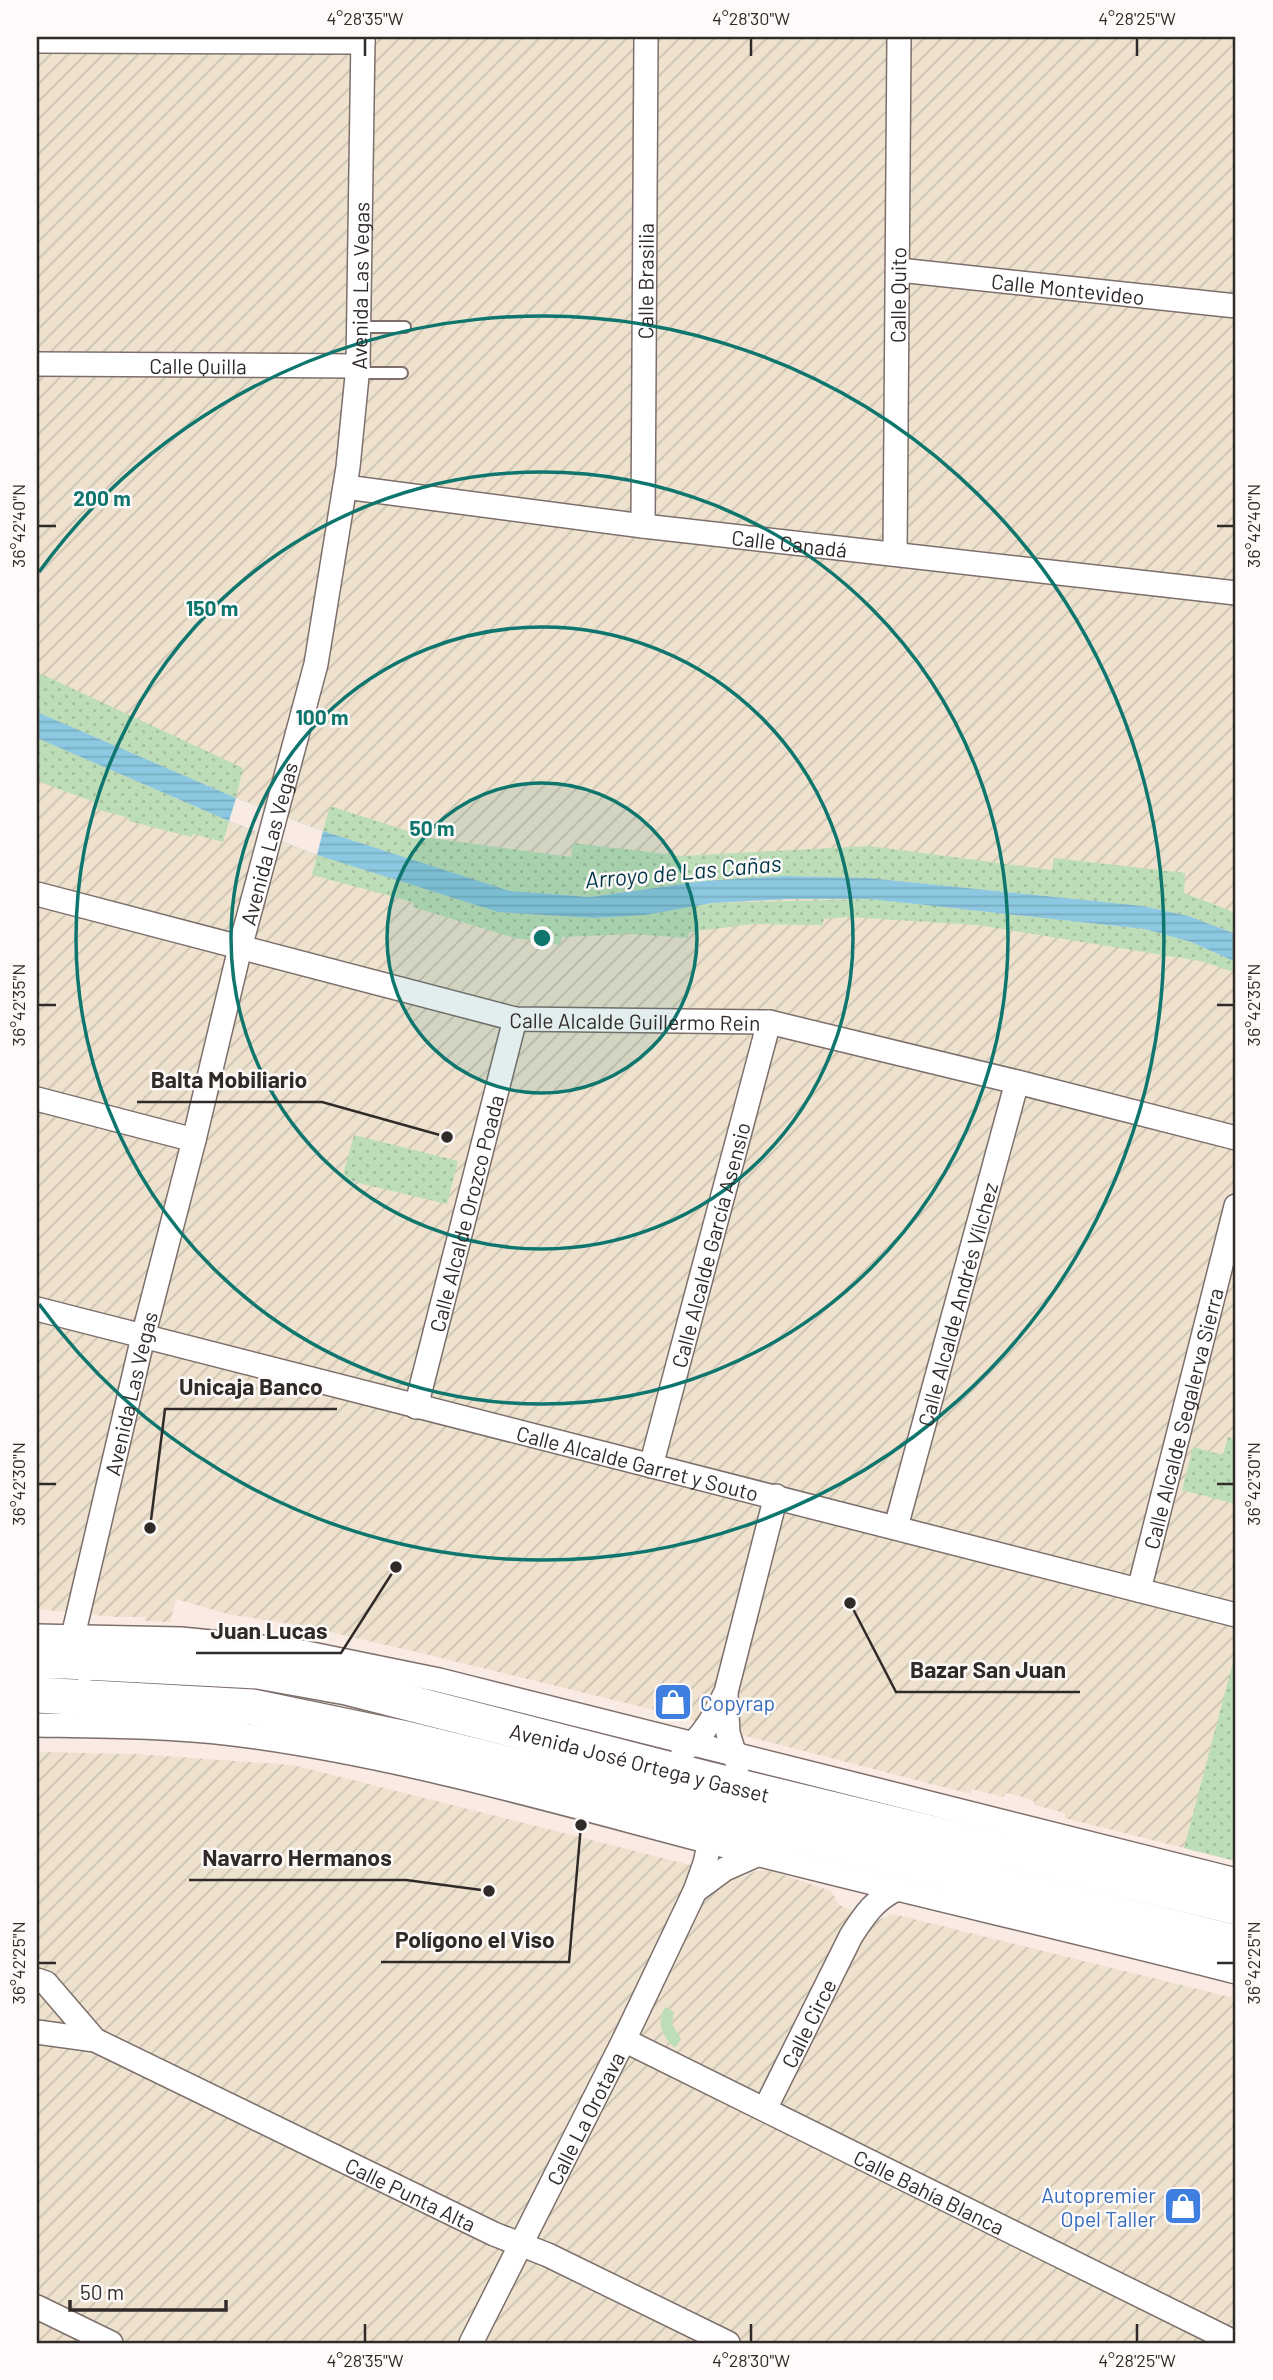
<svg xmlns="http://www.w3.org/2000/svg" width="1273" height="2380" viewBox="0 0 1273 2380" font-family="Barlow,sans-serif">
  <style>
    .industrial { fill: url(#industrial-furrows) }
    .grass { fill: url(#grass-dots) }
    .green { fill: #bcddb7 }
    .water { fill: url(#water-rules) }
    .pier { fill: #f9eae4 }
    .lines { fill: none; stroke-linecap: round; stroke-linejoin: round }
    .lane-casing { stroke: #7d6f6b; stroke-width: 14 }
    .street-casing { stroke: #7d6f6b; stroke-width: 26 }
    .primary-casing { stroke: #7d6f6b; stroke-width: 38 }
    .lane { stroke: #fff; stroke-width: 10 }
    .street { stroke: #fff; stroke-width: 23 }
    .primary { stroke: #fff; stroke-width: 35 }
    .ticks { fill: none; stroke: #302a28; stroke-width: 2.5 }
    .ring { fill: none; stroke: #0f766e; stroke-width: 3.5 }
    .labels { text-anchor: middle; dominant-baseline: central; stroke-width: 5; stroke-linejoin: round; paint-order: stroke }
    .street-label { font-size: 21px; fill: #302a28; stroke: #fdfaf9 }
    .shop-label { font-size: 21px; fill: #366cbe; stroke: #fdfaf9; text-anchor: start }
    .water-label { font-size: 23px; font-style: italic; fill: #003849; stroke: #fdfaf9 }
    .centre { fill: #0f766e; stroke: #fdfaf9; stroke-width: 3.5 }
    .ring-label { font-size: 21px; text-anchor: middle; font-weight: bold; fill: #0f766e; stroke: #fdfaf9; stroke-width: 5; stroke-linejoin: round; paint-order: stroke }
    .leader { fill: none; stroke: #302a28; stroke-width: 2.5 }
    .callout-dot { fill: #302a28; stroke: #fdfaf9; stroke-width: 2.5 }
    .callout-label { font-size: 23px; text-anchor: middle; font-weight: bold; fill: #302a28; stroke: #fdfaf9; stroke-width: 5; stroke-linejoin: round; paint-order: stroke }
    .neatline { fill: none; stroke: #302a28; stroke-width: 2.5 }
    .ticks-label { font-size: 18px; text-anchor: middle; fill: #302a28 }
  </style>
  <defs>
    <pattern id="industrial-furrows" width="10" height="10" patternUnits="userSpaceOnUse" patternTransform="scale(1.75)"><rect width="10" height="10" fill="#eee2ce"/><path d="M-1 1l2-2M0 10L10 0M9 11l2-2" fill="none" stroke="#ccc2b1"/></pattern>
    <pattern id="grass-dots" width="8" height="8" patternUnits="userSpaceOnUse" patternTransform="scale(1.75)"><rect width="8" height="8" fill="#bcddb7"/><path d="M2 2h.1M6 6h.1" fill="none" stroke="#a2be9d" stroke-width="1.8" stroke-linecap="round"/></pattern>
    <pattern id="water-rules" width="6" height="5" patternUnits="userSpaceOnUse" patternTransform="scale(1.75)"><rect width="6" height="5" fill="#8cc8e1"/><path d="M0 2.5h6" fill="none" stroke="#79acc1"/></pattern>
  </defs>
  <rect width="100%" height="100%" fill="#f9eae4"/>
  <path class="industrial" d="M37,37H1236V1861L1064,1818L1065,1813L1035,1805L1034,1801L1019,1796L1006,1793L1003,1797L972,1789L970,1794L742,1735L679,1716L425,1654L309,1627L228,1614L176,1599L170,1622L145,1621V1617H115L37,1609Z
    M37,1752L136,1754L293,1765L738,1877H744L755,1871L769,1870L831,1891L839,1905L878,1920L893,1914L1234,1998L1232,2001L1236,2003V2343H37Z"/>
  <path class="grass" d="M37,672L243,768L236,798L37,712Z
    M37,738L229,821L223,842L193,834L191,837L129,821V818L96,809L97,803L37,781Z
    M330,806L430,838L571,857L573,843L682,856L868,846L1052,870L1054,858L1185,873L1184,893L1236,913V934L1188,916L1143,906L869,878L783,876L704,881L590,897L510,891L323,831Z
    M317,855L498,912L594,918L645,915L712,903L870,899L1145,929L1191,942L1236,962V973L1200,961L978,925L848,917L824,919L822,925L753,924L689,932L688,938L632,934L562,937L560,945L515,938L413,907V902L312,875Z
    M354,1135L458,1161L447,1204L342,1179Z
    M1228,1437L1236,1439V1504L1182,1490L1193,1447L1223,1455Z
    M1236,1651V1861L1184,1848Z"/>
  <path class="green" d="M665,2007L674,2012L672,2024L681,2039L675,2048C662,2036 656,2024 665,2007Z"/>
  <path class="water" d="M37,712L236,798L323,831L510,891L590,897L704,881L783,876L869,878L1143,906L1188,916L1236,934V962L1191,942L1145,929L870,899H791L712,903L645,915L594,918L498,912L317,855L229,821L37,738Z"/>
  <path class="pier" d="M236,798L323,831L317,855L229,821Z"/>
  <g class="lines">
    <g class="lane-casing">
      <path id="lane" d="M358,327H405
        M357,373H402"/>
    </g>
    <g class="street-casing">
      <g id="street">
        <path d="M37,41L363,42"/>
        <path id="s1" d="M899,270L1236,306"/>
        <path id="s2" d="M37,364L358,366"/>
        <path id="s3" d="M345,487L643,526L1236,593"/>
        <path id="s4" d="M643,526L646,37"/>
        <path id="s5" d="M895,554L899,37"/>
        <path id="s6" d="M37,894L515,1019L769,1022L1017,1082L1236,1138"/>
        <path d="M37,1099L194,1140"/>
        <path id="s7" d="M37,1309L1236,1615"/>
        <path id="s8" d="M416,1407L515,1019"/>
        <path id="s9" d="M651,1466L769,1022"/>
        <path id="s10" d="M896,1527L1017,1082"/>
        <path id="s11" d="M1139,1590L1236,1206"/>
        <path d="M37,1636L181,1639L292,1650L439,1680L1236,1880"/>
        <path id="s12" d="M85,1670L77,1662L73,1636L143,1337L194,1140L240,948L316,664L348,467L358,366L363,37"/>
        <path d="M726,1695L728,1733L738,1765"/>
        <path d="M37,1725C102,1726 169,1726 234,1734C407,1756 576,1808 745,1851C908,1893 1073,1930 1236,1972"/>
        <path d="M683,1751C704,1737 715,1714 726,1692L776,1496"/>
        <path d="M695,1891L725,1869L759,1854"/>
        <path d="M37,1980L46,1983L95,2040"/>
        <path id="s13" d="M37,2032L95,2040L494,2234L548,2255L728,2343"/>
        <path id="s14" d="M624,2040L1236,2343"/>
        <path id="s15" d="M765,2109L851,1936C864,1916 874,1900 897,1889"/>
        <path d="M37,2307L111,2343"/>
        <path id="s16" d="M471,2343L624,2040L695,1891L705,1863L713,1827"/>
      </g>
    </g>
    <g class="primary-casing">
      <g id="primary">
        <path id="s17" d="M37,1661H66L258,1671L347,1687L706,1779L1236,1907"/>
        <path d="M37,1695L252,1707L406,1739L1236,1943"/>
      </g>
    </g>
    <use href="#lane" class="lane"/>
    <use href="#street" class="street"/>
    <use href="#primary" class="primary"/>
  </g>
  <path class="ticks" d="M365,38V56M751,38V56M1137,38V56M38,526H56M1217,526H1234M38,1005H56M1217,1005H1234M38,1484H56M1217,1484H1234M38,1963H56M1217,1963H1234M365,2324V2342M751,2324V2342M1137,2324V2342"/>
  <circle cx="542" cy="938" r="155" fill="#0f766e" fill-opacity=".12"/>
  <g class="ring">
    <circle cx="542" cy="938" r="155"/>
    <circle cx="542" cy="938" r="311"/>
    <circle cx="542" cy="938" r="466"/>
    <path d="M39 572A622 622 0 1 1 39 1304"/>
  </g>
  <defs>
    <g id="shop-square" transform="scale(2.0125)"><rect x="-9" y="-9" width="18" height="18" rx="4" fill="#3f7fe0" stroke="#fdfaf9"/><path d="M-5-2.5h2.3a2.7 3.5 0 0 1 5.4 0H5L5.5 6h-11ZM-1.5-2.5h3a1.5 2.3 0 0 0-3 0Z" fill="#fff"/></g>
  </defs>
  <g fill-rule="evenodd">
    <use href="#shop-square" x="673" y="1702"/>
    <use href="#shop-square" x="1183" y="2206"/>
  </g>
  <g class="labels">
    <g class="street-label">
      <text stroke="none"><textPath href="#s4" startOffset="245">Calle Brasilia</textPath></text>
      <text stroke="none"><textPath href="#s12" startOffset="1421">Avenida Las Vegas</textPath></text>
      <text stroke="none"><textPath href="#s1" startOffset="170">Calle Montevideo</textPath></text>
      <text stroke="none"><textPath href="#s5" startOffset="259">Calle Quito</textPath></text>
      <text stroke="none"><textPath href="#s2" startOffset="161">Calle Quilla</textPath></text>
      <text stroke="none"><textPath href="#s3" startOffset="448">Calle Canadá</textPath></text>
      <text stroke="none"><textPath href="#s12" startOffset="854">Avenida Las Vegas</textPath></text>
      <text stroke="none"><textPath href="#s6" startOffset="614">Calle Alcalde Guillermo Rein</textPath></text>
      <text stroke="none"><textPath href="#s8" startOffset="200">Calle Alcalde Orozco Poada</textPath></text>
      <text stroke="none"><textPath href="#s9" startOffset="229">Calle Alcalde García Asensio</textPath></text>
      <text stroke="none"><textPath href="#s10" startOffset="231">Calle Alcalde Andrés Vílchez</textPath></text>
      <text stroke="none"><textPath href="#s12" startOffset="287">Avenida Las Vegas</textPath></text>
      <text stroke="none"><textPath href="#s11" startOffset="177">Calle Alcalde Segalerva Sierra</textPath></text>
      <text stroke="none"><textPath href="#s7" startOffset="620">Calle Alcalde Garret y Souto</textPath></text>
      <text stroke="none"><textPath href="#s17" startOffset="614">Avenida José Ortega y Gasset</textPath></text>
      <text stroke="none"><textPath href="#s15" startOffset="96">Calle Circe</textPath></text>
      <text stroke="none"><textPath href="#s16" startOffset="252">Calle La Orotava</textPath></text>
      <text stroke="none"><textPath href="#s14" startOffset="341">Calle Bahía Blanca</textPath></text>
      <text stroke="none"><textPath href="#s13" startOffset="410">Calle Punta Alta</textPath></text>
    </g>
    <g class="shop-label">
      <text x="700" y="1702">Copyrap</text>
      <text x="1156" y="2194" text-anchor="end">Autopremier<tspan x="1156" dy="24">Opel Taller</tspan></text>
    </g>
    <g class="water-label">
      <text transform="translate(683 871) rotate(-5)">Arroyo de Las Cañas</text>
    </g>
  </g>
  <circle cx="542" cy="938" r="10" class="centre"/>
  <g class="ring-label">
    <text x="102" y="506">200 m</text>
    <text x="212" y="616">150 m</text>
    <text x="322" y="725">100 m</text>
    <text x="432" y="836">50 m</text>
  </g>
  <path class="leader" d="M447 1137L322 1102H137M150 1528L165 1409H337M396 1567L341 1653H196M850 1603L896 1692H1080M489 1891L406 1880H189M581 1825L569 1962H381"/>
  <g class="callout-dot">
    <circle cx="447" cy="1137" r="7"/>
    <circle cx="150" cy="1528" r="7"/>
    <circle cx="396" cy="1567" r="7"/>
    <circle cx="850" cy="1603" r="7"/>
    <circle cx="489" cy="1891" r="7"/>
    <circle cx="581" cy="1825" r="7"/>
  </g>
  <g class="callout-label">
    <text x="229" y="1088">Balta Mobiliario</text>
    <text x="251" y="1395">Unicaja Banco</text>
    <text x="269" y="1639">Juan Lucas</text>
    <text x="988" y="1678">Bazar San Juan</text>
    <text x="297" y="1866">Navarro Hermanos</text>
    <text x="475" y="1948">Polígono el Viso</text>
  </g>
  <rect width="1273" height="2380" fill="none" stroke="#fdfaf9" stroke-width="77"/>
  <path d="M70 2300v10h156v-10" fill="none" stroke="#302a28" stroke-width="3.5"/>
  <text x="80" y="2300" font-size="21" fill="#302a28" stroke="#fdfaf9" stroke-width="5" paint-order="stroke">50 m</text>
  <rect x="38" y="38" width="1196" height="2304" class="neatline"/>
  <g class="ticks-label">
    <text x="365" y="25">4°28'35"W</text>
    <text x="751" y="25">4°28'30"W</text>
    <text x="1137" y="25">4°28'25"W</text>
    <text transform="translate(19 526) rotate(-90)" y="6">36°42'40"N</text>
    <text transform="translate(1254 526) rotate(-90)" y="6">36°42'40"N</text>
    <text transform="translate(19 1005) rotate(-90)" y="6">36°42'35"N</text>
    <text transform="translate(1254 1005) rotate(-90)" y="6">36°42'35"N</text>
    <text transform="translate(19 1484) rotate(-90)" y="6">36°42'30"N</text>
    <text transform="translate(1254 1484) rotate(-90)" y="6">36°42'30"N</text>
    <text transform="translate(19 1963) rotate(-90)" y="6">36°42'25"N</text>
    <text transform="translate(1254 1963) rotate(-90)" y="6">36°42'25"N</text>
    <text x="365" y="2367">4°28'35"W</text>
    <text x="751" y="2367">4°28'30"W</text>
    <text x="1137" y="2367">4°28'25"W</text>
  </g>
</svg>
